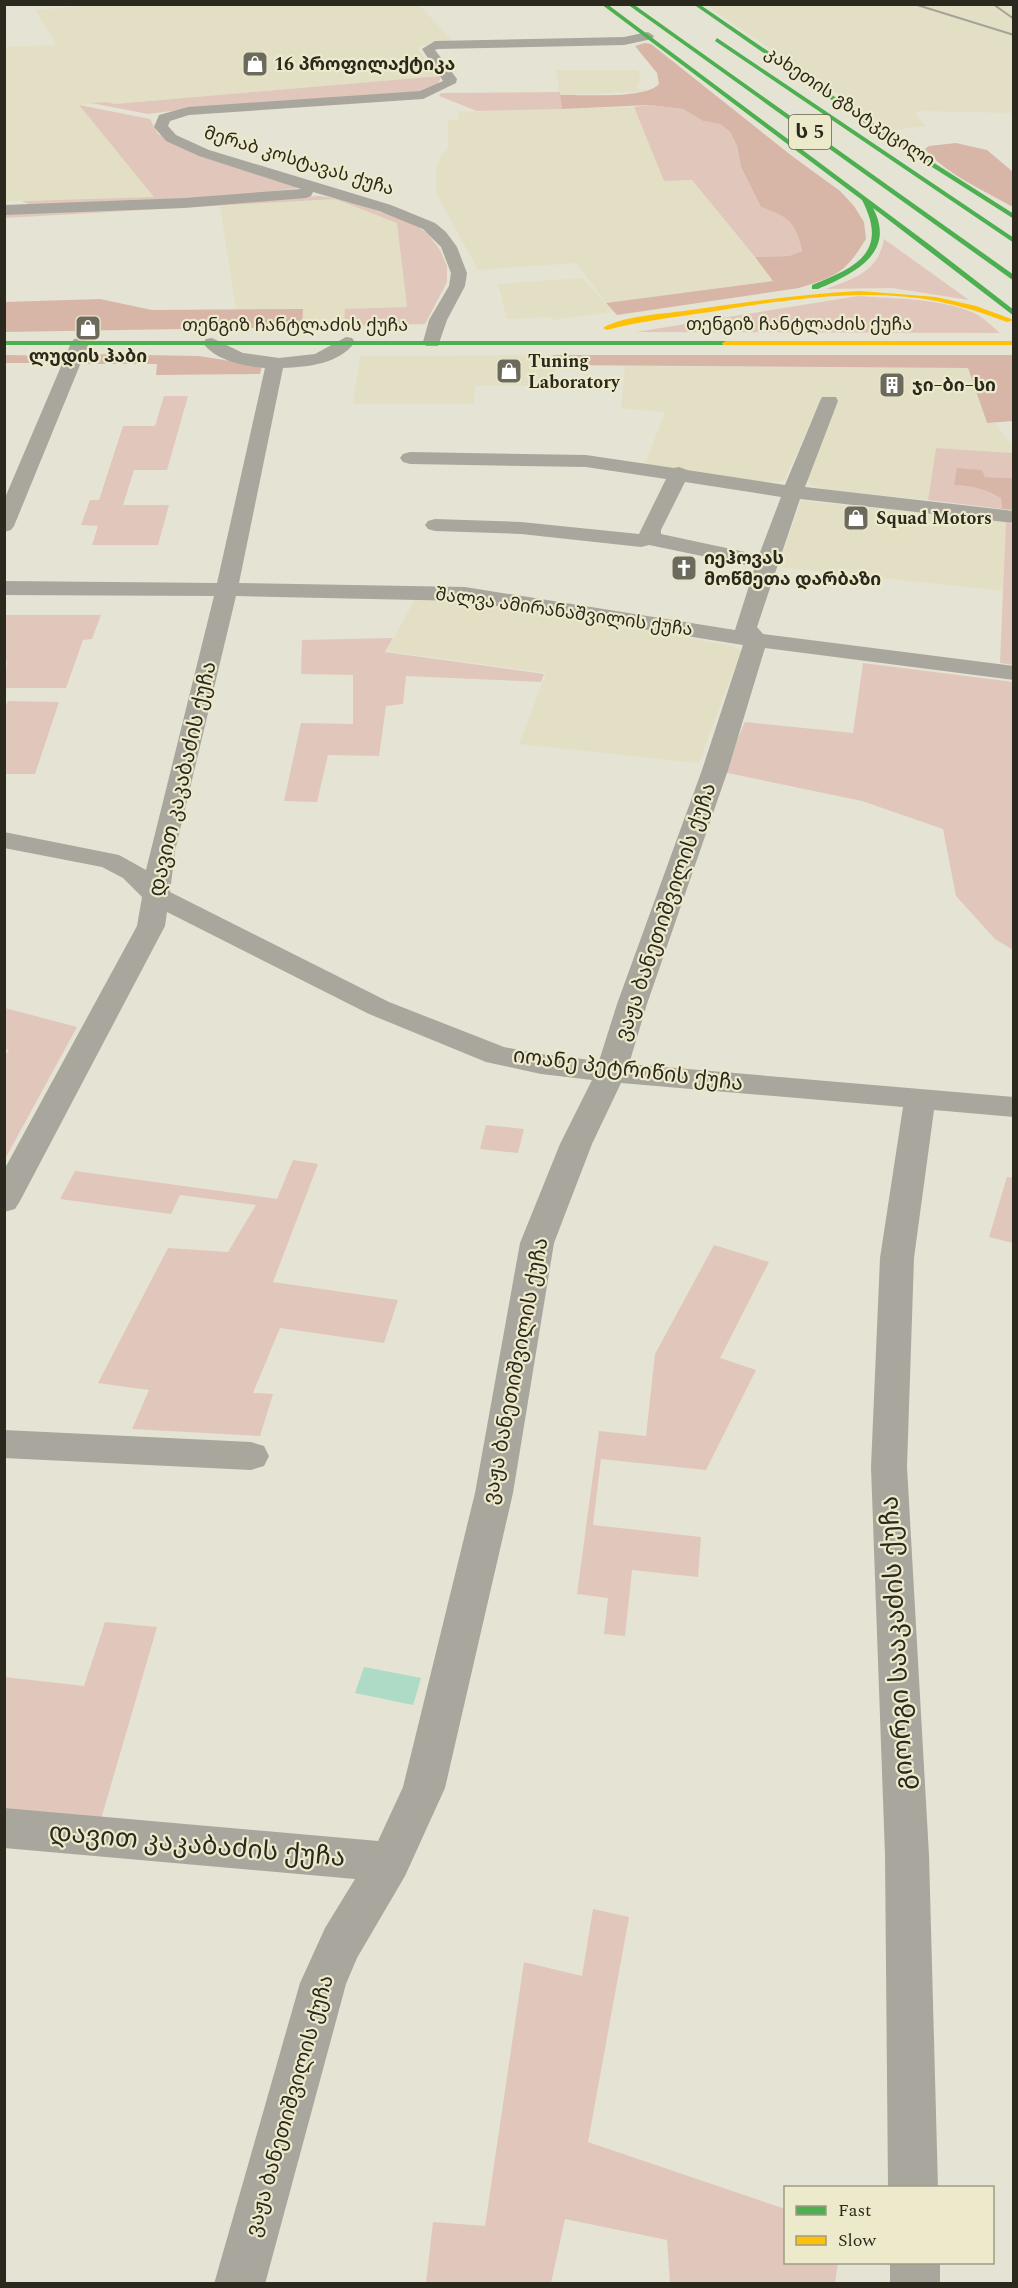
<svg xmlns="http://www.w3.org/2000/svg" width="1018" height="2288" viewBox="0 0 1018 2288" font-family="Spectral,'Noto Sans Georgian',serif">
  <style>
    .built { fill: #e3dfc4 }
    .green { fill: #e1c7bb }
    .forest { fill: #d7b6a8 }
    .water { fill: #aedbc5 }
    .lines { fill: none; stroke-linecap: round; stroke-linejoin: round }
    .street { fill: #a9a69e; fill-rule: evenodd }
    .fast { fill: #4caf50; fill-rule: evenodd }
    .slow { fill: #ffc107; fill-rule: evenodd }
    .rail { stroke: #a4a299; stroke-width: 2 }
    .labels { text-anchor: middle; dominant-baseline: central; stroke-width: 4.5; stroke-linejoin: round; paint-order: stroke }
    .far-poi-label { font-size: 18px; font-weight: bold; fill: #2b291e; stroke: #ede9cb; text-anchor: start }
    .far-street-label { font-size: 18px; fill: #2b291e; stroke: #ede9cb }
    .shield { fill: #ede9cb; stroke: #656352; stroke-width: 1.5 }
    .shield-label { font-size: 20px; font-weight: bold; fill: #2b291e }
    .street-label { font-size: 21px; fill: #2b291e; stroke: #ede9cb }
    .near-street-label { font-size: 26px; fill: #2b291e; stroke: #ede9cb }
  </style>
  <rect width="100%" height="100%" fill="#e5e3d3"/>
  <path class="built" d="M103,4L420,6L452,40L418,47L420,52L440,76L115,104L106,102L79,105L155,197L5,201L4,47L57,45L35,10Z
    M740,4L1013,5V113L919,111L915,114L927,126L892,130L714,11L709,5Z
    M556,70H638L641,80L636,88L649,91L560,95Z
    M634,107L664,181L692,180L774,281L606,303L576,263L478,270L436,193V170L440,157L448,149V120H459L458,112Z
    M335,199L397,223L407,308L345,309L344,326L302,327V309H236L220,206Z
    M583,278L613,312L553,320L551,317L507,319L498,284Z
    M553,355L558,386H475L474,404H353L360,356Z
    M625,366L968,368L986,423H995L1013,447V453L936,448L928,500L828,490L811,485L805,479L814,414L784,481L757,482L645,464L665,412L621,408Z
    M801,501L1006,521L1004,591L778,567Z
    M416,597L470,601L729,645L741,650L699,763L519,744L546,673L387,651Z"/>
  <path class="green" d="M440,76V80L437,85L424,91L195,108L148,114L91,103L106,102L115,104Z
    M560,92L562,109L477,111L439,96L441,93Z
    M79,105L150,119L158,134L174,144L299,188L242,195L32,206L22,201L154,197Z
    M650,105L683,109L703,121L720,124L730,132L737,146L741,167L761,206C788,217 795,221 802,251L789,256L755,257L692,180L664,181L634,107Z
    M319,196L346,200L415,224L428,234L440,250L447,266V282L425,324L344,326L345,309L407,307L397,223L335,199L5,218V214Z
    M884,239L969,300L892,288L826,289C855,278 878,272 884,239Z
    M858,296C895,299 939,298 974,313C983,317 992,326 1000,333L636,332Z
    M164,396H188L167,470H134L123,505H169L158,545H92L98,526L81,525L90,500H99L123,426H155Z
    M936,448L1013,453V478L985,477L957,469L955,485H972L1001,498L1002,509L928,500Z
    M1006,521L1013,525V665L1000,663Z
    M5,615H101L92,639L83,640L66,688H5L7,661L5,660Z
    M393,638L385,652L544,674L541,682L406,676L403,704L386,706L379,756L328,755L317,802L284,801L301,723L353,724V675L301,674L302,640Z
    M863,663L1013,682V950L995,939L956,896L943,829L862,801L723,772L745,722L853,733Z
    M8,701L59,702L35,774H5L4,710Z
    M5,1008L77,1027L5,1159L4,1056L9,1050L5,1049Z
    M486,1125L524,1129L518,1153L480,1149Z
    M293,1160L318,1164L273,1282L398,1300L384,1343L280,1328L253,1393L273,1394L260,1436L132,1429L149,1390L98,1383L168,1248L228,1252L256,1205L180,1195L171,1214L60,1199L75,1171L277,1199Z
    M1007,1177L1013,1178V1243L989,1237Z
    M714,1245L769,1262L720,1358L756,1370L706,1470L601,1459L593,1525L701,1537L698,1577L632,1570L625,1636L604,1634L608,1598L577,1594L599,1431L646,1436L655,1354Z
    M105,1622L157,1627L101,1819L5,1809V1677L84,1686Z
    M593,1909L629,1917L588,2142L785,2209L786,2262L838,2263L835,2283H670L667,2240L565,2219L551,2283H426L433,2222L485,2226L524,1962L582,1976Z"/>
  <path class="forest" d="M645,43L651,44L792,156L840,191L854,206L864,222L866,239C845,273 837,276 799,288L617,315L606,303L773,281L755,257L789,256L802,251C795,221 788,217 761,207L741,167L737,146L730,132L720,124L703,121L683,109L650,105L562,109L560,95C583,94 644,100 659,84L657,73L635,46Z
    M956,143L987,150L1013,172V207C987,192 944,173 925,149L929,146Z
    M100,299L152,310L303,309L302,327L5,332V302Z
    M87,354L199,356L262,366L260,374L156,375L157,364H79Z
    M5,355L66,356L62,363H5Z
    M553,355H1013V421L987,423L968,368L555,365Z
    M957,468L982,470L985,477L1013,478V510L1002,509L1001,498C985,490 973,485 954,485Z"/>
  <path class="water" d="M364,1667L421,1678L413,1705L355,1693Z"/>
  <g class="lines">
    <path class="street" d="M648,32L654,36L652,39L624,45L438,49L435,50L457,79L456,83L423,99L189,115L170,121L168,126L176,135L209,150L391,205L435,223L446,232L457,247L467,273L465,286L447,320L438,346H426L423,342L429,320L449,286L451,273L441,247L423,229L379,211L313,192L311,196L306,198L184,208L4,215V205L184,198L301,189L199,156L166,141L154,127L159,115L188,107L420,91L443,81L422,49L435,41L624,37Z
      M346,337L352,338L355,342C339,364 308,367 283,368L239,583L465,587L735,630L755,567L649,545L641,547L521,534L435,531L428,529L425,525L428,521L435,519L521,522L639,534L666,479L586,467L410,464L403,462L400,458L403,454L410,452L586,455L674,468L679,467L687,470L785,485L820,401L822,397H836L838,401L805,487L1014,511V523L800,499L757,627L763,634L1014,666V680L765,648L728,770L647,1004L629,1064L1014,1097V1117L934,1110L914,1258L907,1467L929,1855L938,2188H888L885,1855L871,1467L880,1258L903,1107L621,1083L592,1144L554,1243L513,1493L445,1788L405,1876L357,1958L346,1984L265,2284H214L300,1983L325,1928L355,1879L4,1848V1808L378,1841L403,1787L475,1493L520,1243L560,1144L592,1080L541,1074L486,1062L369,1014L167,912L165,926L20,1201L15,1209L4,1212V1170L137,926L142,897L123,878L102,867L4,848V832L119,855L146,870L214,596L4,595V581L217,583L265,368C244,366 216,361 203,343L206,339L212,338L243,353L279,358L315,354ZM685,482L781,497L759,555L661,534V530ZM236,596L465,601L743,645L702,770L617,1004L599,1061L541,1054L504,1047L389,1002L170,892L175,851Z
      M80,338L86,339L89,343L14,526L11,530L4,532V500L71,343L74,339Z
      M4,1430L251,1442L264,1446L269,1456L264,1466L251,1470L4,1458Z
      M890,2262H940V2284H890Z"/>
    <path class="fast" d="M601,4H607L930,245L1014,310V316L873,208C897,253 853,274 818,289H812V285C857,267 889,252 862,200Z
      M627,4H633L1014,275V281Z
      M693,4H699L895,138L1014,214V219L891,141Z
      M717,38L1014,238V243L715,41Z
      M4,341H726L730,343L726,345H4Z"/>
    <path class="slow" d="M860,291L936,297L976,306L1014,320L1007,322C984,313 961,306 937,301C863,287 784,300 710,312C675,317 641,321 607,330L603,328C622,316 662,314 684,311C743,303 800,294 860,291Z
      M726,341H1014V345H723L722,343Z"/>
    <path class="rail" d="M914,4L1014,35
      M993,4L1014,19"/>
  </g>
  <defs>
    <g id="shop-square" transform="scale(1.35)"><rect x="-9" y="-9" width="18" height="18" rx="4" fill="#6c6a5d" stroke="#ede9cb"/><path d="M-5-2.5h2.3a2.7 3.5 0 0 1 5.4 0H5L5.5 6h-11ZM-1.5-2.5h3a1.5 2.3 0 0 0-3 0Z" fill="#fff"/></g>
    <g id="building-square" transform="scale(1.35)"><rect x="-9" y="-9" width="18" height="18" rx="4" fill="#6c6a5d" stroke="#ede9cb"/><path d="M-4-6H4V6H1V3H-1V6H-4ZM-2.5-4.3h1.7v1.8h-1.7ZM.8-4.3h1.7v1.8H.8ZM-2.5-1h1.7V.8h-1.7ZM.8-1h1.7V.8H.8Z" fill="#fff"/></g>
    <g id="church-square" transform="scale(1.35)"><rect x="-9" y="-9" width="18" height="18" rx="4" fill="#6c6a5d" stroke="#ede9cb"/><path d="M-1.2-6h2.4v3.5h3.3v2.4h-3.3V6h-2.4V-.1h-3.3v-2.4h3.3Z" fill="#fff"/></g>
  </defs>
  <g fill-rule="evenodd">
    <use href="#shop-square" x="255" y="64"/>
    <use href="#shop-square" x="88" y="328"/>
    <use href="#shop-square" x="509" y="371"/>
    <use href="#building-square" x="892" y="385"/>
    <use href="#shop-square" x="856" y="518"/>
    <use href="#church-square" x="684" y="568"/>
  </g>
  <g class="labels">
    <g class="far-poi-label">
      <text x="274" y="64">16 პროფილაქტიკა</text>
      <text x="88" y="356" text-anchor="middle">ლუდის ჰაბი</text>
      <text x="528" y="361">Tuning<tspan x="528" dy="21">Laboratory</tspan></text>
      <text x="912" y="385">ჯი–ბი–სი</text>
      <text x="876" y="518">Squad Motors</text>
      <text x="704" y="558">იეჰოვას<tspan x="704" dy="21">მოწმეთა დარბაზი</tspan></text>
    </g>
    <g class="far-street-label">
      <text transform="translate(850 107) rotate(34)">კახეთის გზატკეცილი</text>
      <text transform="translate(299 161) rotate(17)">მერაბ კოსტავას ქუჩა</text>
      <text x="799" y="324">თენგიზ ჩანტლაძის ქუჩა</text>
      <text x="295" y="325">თენგიზ ჩანტლაძის ქუჩა</text>
      <text transform="translate(564 612) rotate(8)">შალვა ამირანაშვილის ქუჩა</text>
    </g>
    <rect class="shield" x="789" y="115" width="42" height="34" rx="4.5"/>
    <g class="shield-label">
      <text x="810" y="132">ს 5</text>
    </g>
    <g class="street-label">
      <text transform="translate(183 779) rotate(-77)">დავით კაკაბაძის ქუჩა</text>
      <text transform="translate(666 912) rotate(-71)">ვაჟა ბანეთიშვილის ქუჩა</text>
      <text transform="translate(628 1070) rotate(7)">იოანე პეტრიწის ქუჩა</text>
      <text transform="translate(516 1371) rotate(-79)">ვაჟა ბანეთიშვილის ქუჩა</text>
      <text transform="translate(290 2106) rotate(-74)">ვაჟა ბანეთიშვილის ქუჩა</text>
    </g>
    <g class="near-street-label">
      <text transform="translate(897 1643) rotate(-93)">გიორგი სააკაძის ქუჩა</text>
      <text transform="translate(197 1845) rotate(5)">დავით კაკაბაძის ქუჩა</text>
    </g>
  </g>
  <rect width="1018" height="2288" fill="none" stroke="#2b291e" stroke-width="12"/>
  <rect x="784" y="2186" width="210" height="78" fill="#ede9cb" stroke="#9f9c86" stroke-width="1.5"/>
  <rect x="796" y="2206" width="30" height="9" fill="#4caf50" stroke="#9f9c86" stroke-width="1.5"/>
  <text x="838" y="2216" font-size="18" fill="#2b291e">Fast</text>
  <rect x="796" y="2236" width="30" height="9" fill="#ffc107" stroke="#9f9c86" stroke-width="1.5"/>
  <text x="838" y="2246" font-size="18" fill="#2b291e">Slow</text>
</svg>
